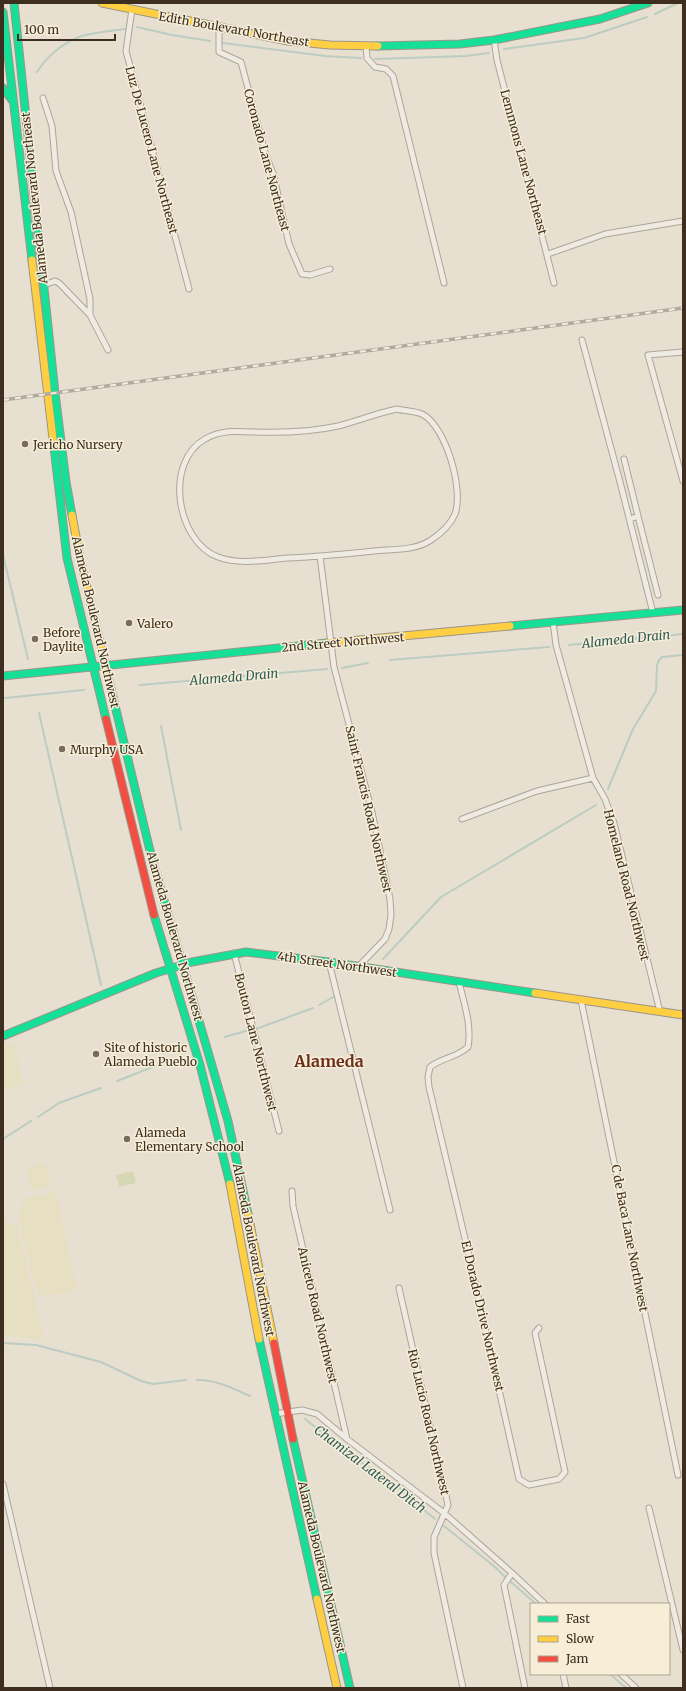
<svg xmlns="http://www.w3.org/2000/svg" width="686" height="1691" font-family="Merriweather,serif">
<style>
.farmland{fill:#e6dfc2}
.green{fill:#d6d7b3}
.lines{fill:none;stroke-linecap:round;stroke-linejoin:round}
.stream{stroke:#bcccc2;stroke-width:2}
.street-casing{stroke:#ada599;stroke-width:7}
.fast-casing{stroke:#9c958a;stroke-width:9}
.slow-casing{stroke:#9c958a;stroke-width:9}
.jam-casing{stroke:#9c958a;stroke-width:9}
.street{stroke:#efebe3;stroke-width:5}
.fast{stroke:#16e098;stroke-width:7}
.slow{stroke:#ffcf43;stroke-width:7}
.jam{stroke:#f24e42;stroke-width:7}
.rail-casing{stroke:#afaaa2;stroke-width:3.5}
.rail{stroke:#f7eed8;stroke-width:2;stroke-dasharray:6;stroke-linecap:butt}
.poi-dot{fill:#786c5e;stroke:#f7eed8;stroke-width:1.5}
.labels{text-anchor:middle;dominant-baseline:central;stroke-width:3;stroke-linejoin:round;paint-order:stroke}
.street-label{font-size:12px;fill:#3d2e20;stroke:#f7eed8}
.poi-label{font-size:12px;fill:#3d2e20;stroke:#f7eed8;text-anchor:start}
.water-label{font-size:13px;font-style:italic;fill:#2f5d5a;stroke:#f7eed8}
.district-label{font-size:16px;font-weight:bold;fill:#6b2e1e;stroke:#f7eed8}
</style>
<rect width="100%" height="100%" fill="#e7e0d1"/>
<!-- farmland -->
<path class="farmland" d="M12,1044L15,1046L23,1085L3,1089V1048Z
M44,1162L51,1185L32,1190L26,1169Z
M56,1192L77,1290L42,1296L38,1294L22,1233L20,1219L23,1199Z
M3,1210L7,1225L16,1224L44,1338L42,1340L3,1335Z"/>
<!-- green -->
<path class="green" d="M133,1171L136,1183L119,1187L116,1175Z"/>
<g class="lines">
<!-- stream -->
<path class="stream" d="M655,14L678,3
M137,27L172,35L210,41
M223,43L325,56L361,58
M504,49L584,38L647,17
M375,59L466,56L489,53
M37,72C47,56 64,42 82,36C96,32 111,31 125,29
M3,555L28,659
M569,645L683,634
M390,660L549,647
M342,668L368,663
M140,685L327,669
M5,698L84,690
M39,713L101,985
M161,726L181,830
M608,789L633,729L656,691L657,665L659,660L662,657L683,655
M383,959L441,897L596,805
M319,1005L335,996
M256,1029L313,1008
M225,1037L249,1030
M117,1081L168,1061
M38,1117L59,1103L101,1088
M3,1139L31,1121
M3,1343L36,1345L101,1362L141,1381L153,1384L186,1380
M197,1380C215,1379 234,1389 250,1396
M305,1419L354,1458L398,1486L408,1497L435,1519
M444,1526L495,1567L505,1577
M511,1582L536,1604
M610,1674L626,1688"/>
<defs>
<path id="street" d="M132,9L126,51L189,289
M219,28V52L241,62L266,156L273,173L289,244L302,274L310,275L330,269
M494,40L497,60L554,283
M366,45L367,58L375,67L386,69L393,76L444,283
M43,98L52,126L56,171L71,212L90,299V315L108,350
M548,254L605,234L683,221
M44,285L55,281L59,283L90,315
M582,340L620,482L653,613
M683,352L648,355L683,481
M397,409C405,411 415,411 422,414C446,426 464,490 455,514C451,524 440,534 431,540C415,551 392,549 374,551C345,554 316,557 287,558C265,560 239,565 218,557C176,541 164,462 205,439C221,430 236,431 254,432C282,433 311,432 338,426C358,421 377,413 397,409Z
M624,459L638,516
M630,519L638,516L658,595
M320,556L334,667L372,812L390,899L391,915L389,929L385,939L358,967
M553,622L556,645L593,778L605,799L614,823L660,1012
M462,819L537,791L593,778
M234,953L279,1131
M329,962L390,1210
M459,982C464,1003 472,1026 468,1047C456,1058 443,1057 430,1067L428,1077L429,1087L467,1247L519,1479L529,1485L559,1479L565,1472L535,1333L539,1328
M581,1000L678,1475
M292,1191L293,1206L347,1439
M399,1288L448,1505L434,1537V1553L463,1688
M275,1414L302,1410L317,1414L347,1439L444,1513L512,1573L545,1604
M3,1484L50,1688
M649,1508L683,1650
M512,1573L504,1585L525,1688
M563,1674L566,1688
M621,1674L636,1688"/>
<path id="fast" d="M14,3L55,393L66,482L72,515
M3,12L32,260
M378,46L460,44L494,40L600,19L648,3
M3,88L12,100
M54,447L67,558L106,719
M510,626L683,610
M3,676L327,643
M111,689L152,859L228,1121L248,1214
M154,915L200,1065L230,1184
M3,1036L156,973L192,962L246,952L329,962L535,993
M259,1339L317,1599
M293,1439L350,1688"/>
<path id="slow" d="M102,3L288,41L330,45L378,46
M32,260L54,447
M72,515L80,558L111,689
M327,643L510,626
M535,993L683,1015
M230,1184L259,1339
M248,1214L274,1343
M317,1599L337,1688"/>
<path id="jam" d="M106,719L154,915
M274,1343L293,1439"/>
</defs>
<!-- street casing -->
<use href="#street" class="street-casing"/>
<!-- fast casing -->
<use href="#fast" class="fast-casing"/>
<!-- slow casing -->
<use href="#slow" class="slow-casing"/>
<!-- jam casing -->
<use href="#jam" class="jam-casing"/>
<!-- street -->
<use href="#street" class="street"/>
<!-- fast -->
<use href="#fast" class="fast"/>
<!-- slow -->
<use href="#slow" class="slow"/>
<!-- jam -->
<use href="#jam" class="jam"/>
<defs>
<path id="rail" d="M3,400L683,308"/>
</defs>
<!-- rail casing -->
<use href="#rail" class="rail-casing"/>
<!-- rail -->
<use href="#rail" class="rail"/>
</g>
<!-- markers -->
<g class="poi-dot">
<circle cx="25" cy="444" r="4"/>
<circle cx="129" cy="623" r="4"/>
<circle cx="35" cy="639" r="4"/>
<circle cx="62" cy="749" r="4"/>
<circle cx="96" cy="1054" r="4"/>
<circle cx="127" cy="1139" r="4"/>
</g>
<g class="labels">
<!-- street labels -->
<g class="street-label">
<text transform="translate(234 29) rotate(10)">Edith Boulevard Northeast</text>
<text transform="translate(152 150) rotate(75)">Luz De Lucero Lane Northeast</text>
<text transform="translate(267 160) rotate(75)">Coronado Lane Northeast</text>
<text transform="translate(524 162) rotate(75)">Lemmons Lane Northeast</text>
<text transform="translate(34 198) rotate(-96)">Alameda Boulevard Northeast</text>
<text transform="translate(96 622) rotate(77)">Alameda Boulevard Northwest</text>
<text transform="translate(343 642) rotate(-5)">2nd Street Northwest</text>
<text transform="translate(369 809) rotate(77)">Saint Francis Road Northwest</text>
<text transform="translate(627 885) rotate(76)">Homeland Road Northwest</text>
<text transform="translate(175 936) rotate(74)">Alameda Boulevard Northwest</text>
<text transform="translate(337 964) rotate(8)">4th Street Northwest</text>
<text transform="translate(256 1042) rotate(76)">Bouton Lane Nortthwest</text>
<text transform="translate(630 1238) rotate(79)">C de Baca Lane Northwest</text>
<text transform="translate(254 1250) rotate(79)">Alameda Boulevard Northwest</text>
<text transform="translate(318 1315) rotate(77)">Aniceto Road Northwest</text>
<text transform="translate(483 1316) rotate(77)">El Dorado Drive Northwest</text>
<text transform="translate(429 1422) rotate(77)">Rio Lucio Road Northwest</text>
<text transform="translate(322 1567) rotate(77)">Alameda Boulevard Northwest</text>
</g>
<!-- poi labels -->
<g class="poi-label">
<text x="33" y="444">Jericho Nursery</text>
<text x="137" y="623">Valero</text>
<text x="43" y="632">Before<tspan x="43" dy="14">Daylite</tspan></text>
<text x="70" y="749">Murphy USA</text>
<text x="104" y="1047">Site of historic<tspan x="104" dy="14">Alameda Pueblo</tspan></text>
<text x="135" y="1132">Alameda<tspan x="135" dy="14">Elementary School</tspan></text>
</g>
<!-- water labels -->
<g class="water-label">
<text transform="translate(626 639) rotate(-6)">Alameda Drain</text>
<text transform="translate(234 677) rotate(-5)">Alameda Drain</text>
<text transform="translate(370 1469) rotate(37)">Chamizal Lateral Ditch</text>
</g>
<!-- district labels -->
<g class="district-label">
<text x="329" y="1061">Alameda</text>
</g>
</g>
<!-- border -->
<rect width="686" height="1691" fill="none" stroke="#3d2e20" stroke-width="8"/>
<!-- legend -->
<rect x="530" y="1603" width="140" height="72" fill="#f7eed8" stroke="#ada18e"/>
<rect x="538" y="1616" width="20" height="6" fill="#16e098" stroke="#ada18e"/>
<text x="566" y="1623" font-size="12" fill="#3d2e20">Fast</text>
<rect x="538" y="1636" width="20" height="6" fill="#ffcf43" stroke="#ada18e"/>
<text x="566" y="1643" font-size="12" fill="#3d2e20">Slow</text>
<rect x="538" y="1656" width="20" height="6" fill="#f24e42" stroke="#ada18e"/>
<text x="566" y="1663" font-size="12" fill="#3d2e20">Jam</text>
<!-- scale -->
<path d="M18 34v6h97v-6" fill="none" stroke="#3d2e20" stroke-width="2"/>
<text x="24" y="34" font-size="12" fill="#3d2e20" stroke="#f7eed8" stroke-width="3" paint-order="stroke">100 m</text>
</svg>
